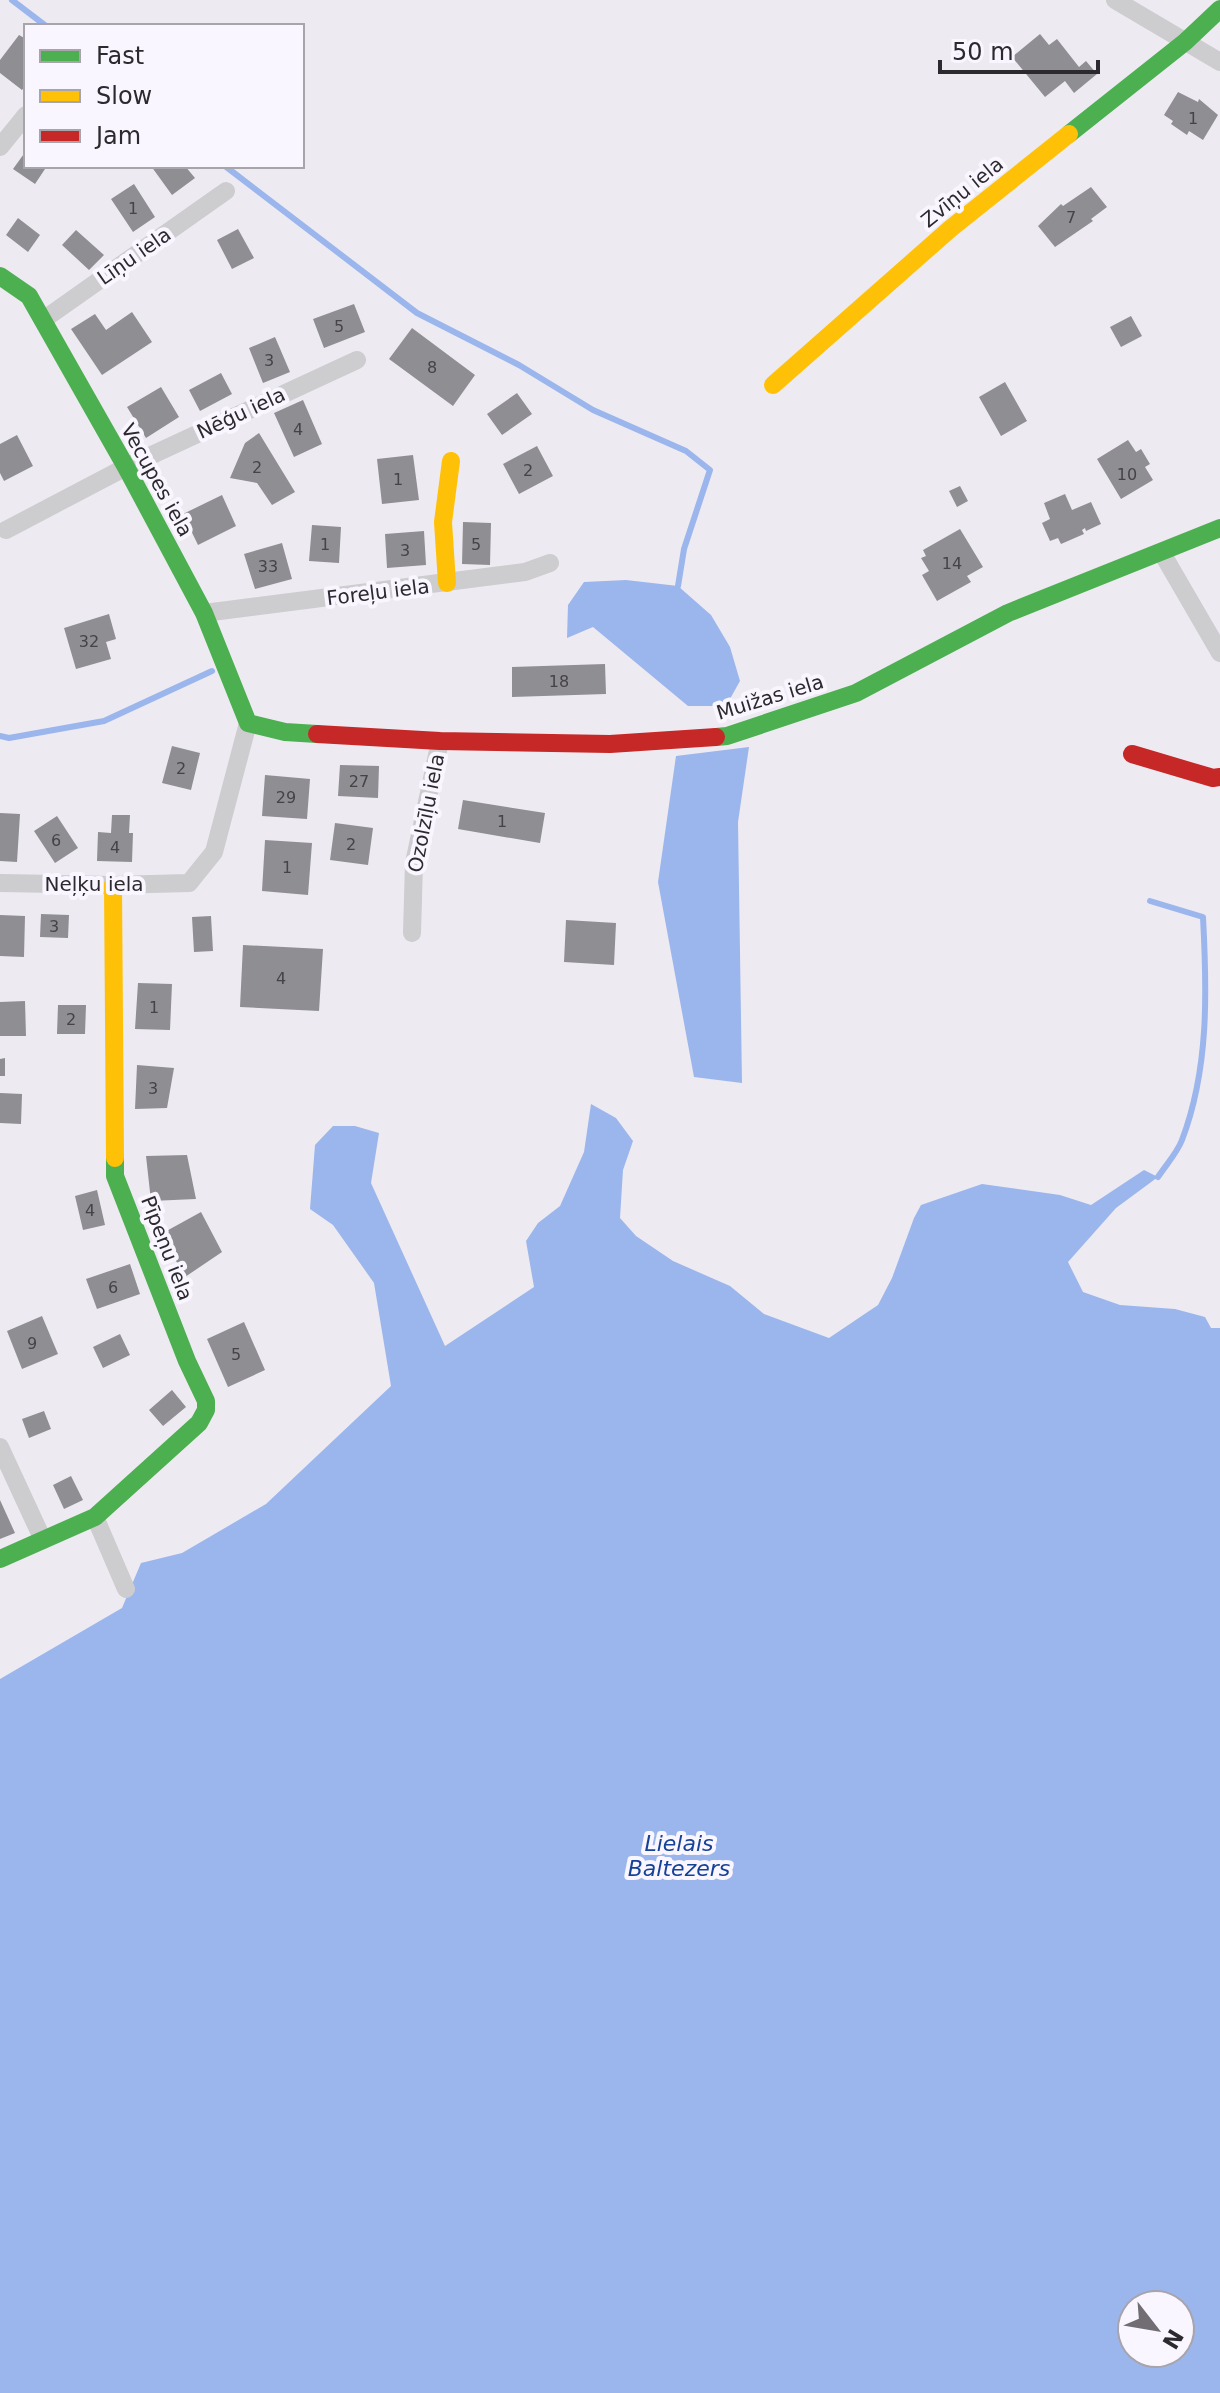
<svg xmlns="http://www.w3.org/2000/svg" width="1220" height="2393" font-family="'DejaVu Sans',sans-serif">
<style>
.water{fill:#9bb6ec;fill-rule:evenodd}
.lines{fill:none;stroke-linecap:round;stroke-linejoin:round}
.stream{stroke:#9bb6ec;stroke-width:6}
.building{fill:#8f8e93}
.street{stroke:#cdccce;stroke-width:18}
.fast{stroke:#4caf50;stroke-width:18}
.slow{stroke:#ffc107;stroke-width:18}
.jam{stroke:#c62828;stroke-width:18}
.labels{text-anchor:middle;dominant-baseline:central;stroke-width:8;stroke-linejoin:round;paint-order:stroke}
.number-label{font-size:16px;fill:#464348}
.street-label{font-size:20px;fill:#2d2a2f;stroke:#faf6ff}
.water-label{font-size:22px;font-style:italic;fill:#154297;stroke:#faf6ff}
</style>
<rect width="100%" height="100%" fill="#eeeaf2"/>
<!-- water -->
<path class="water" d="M626,580L678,586L711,615L730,647L740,681L726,706H688L593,627L567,638L568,605L584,582Z
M749,747L738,822L742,1083L694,1077L658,882L676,756Z
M591,1104L616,1118L633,1141L623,1170L620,1218L636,1236L673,1261L730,1286L764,1314L829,1338L878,1305L892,1278L914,1218L921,1205L982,1184L1060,1195L1091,1205L1144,1170L1158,1177L1116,1208L1068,1262L1083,1292L1120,1305L1175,1309L1205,1317L1211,1328H1220V2393H0V1679L122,1608L141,1563L182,1553L266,1504L391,1386L374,1283L333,1225L310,1209L315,1145L333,1126H355L379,1133L371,1183L445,1346L534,1287L526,1241L538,1223L560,1206L584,1152ZM1132,2305H1180V2353H1132Z"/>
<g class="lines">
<!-- stream -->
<path class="stream" d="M12,0L46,26
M225,166L417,313L519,365L593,410L686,451L710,470L684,549L678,586
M0,736L9,738L104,721L212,671
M1150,901L1203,917C1207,992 1209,1069 1182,1140C1177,1153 1166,1165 1158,1177"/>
</g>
<!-- building -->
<path class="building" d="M1040,34L1049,45L1057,39L1079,67L1086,61L1097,74L1074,93L1065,81L1045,97L1012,57Z
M19,35L26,39V85L22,90L0,73V60Z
M1178,92L1198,102L1199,99L1218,115L1203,140L1189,131L1187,135L1171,124L1173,121L1164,115Z
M26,151V166H47L35,184L13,169Z
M151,166H185L195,178L172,195Z
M134,184L155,217L133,232L111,199Z
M1091,187L1107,207L1091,219L1093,221L1055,247L1038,226L1061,204L1063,206Z
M18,218L40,235L28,252L6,235Z
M238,229L254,258L232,269L217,240Z
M76,230L104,255L89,270L62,245Z
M354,304L365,332L324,348L313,319Z
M132,312L152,342L102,375L71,329L95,314L106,330Z
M1131,316L1142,336L1121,347L1110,327Z
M412,328L475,375L453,406L389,359Z
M275,337L290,372L263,383L249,348Z
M221,373L232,394L200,411L189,390Z
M1005,382L1027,421L1001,436L979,397Z
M161,387L179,417L146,438L127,407Z
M517,393L532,414L502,435L487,414Z
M303,400L322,444L294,457L274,413Z
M259,433L295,492L272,505L257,483L230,478L245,443Z
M17,435L33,466L4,481L0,473V444Z
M1128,440L1136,452L1141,449L1150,464L1145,467L1153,480L1121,499L1097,459Z
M537,446L553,476L519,494L503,464Z
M413,455L419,500L382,504L377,459Z
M960,486L968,501L957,507L949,491Z
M1065,494L1072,510L1091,502L1101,524L1086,531L1085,528L1082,530L1084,534L1061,544L1058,538L1050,541L1042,523L1050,519L1044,503Z
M222,495L236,526L198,545L183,514Z
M463,522L491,523L490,565L462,564Z
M312,525L341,527L339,563L309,561Z
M960,529L983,567L967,576L971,582L937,601L922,575L929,571L921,558L926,556L923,550Z
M424,531L426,565L387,568L385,534Z
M282,543L292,579L255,589L244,554Z
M109,614L116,639L106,642L111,659L76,669L64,628Z
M605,664L606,694L512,697V667Z
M172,746L200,753L191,790L162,783Z
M340,765L379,766L378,798L338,796Z
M265,775L310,779L307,819L262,816Z
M463,800L545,813L540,843L458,829Z
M0,813L20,814L17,862L0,861Z
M112,815H130L129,833H133L132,862L97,861L98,832L111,833Z
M57,816L78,848L55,863L34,831Z
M335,823L373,828L368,865L330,860Z
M265,840L312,843L308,895L262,891Z
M41,914L69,915L68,938L40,937Z
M0,915L25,916L24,957L0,956Z
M211,916L213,951L194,952L192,917Z
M566,920L616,923L614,965L564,962Z
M243,945L323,949L319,1011L240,1007Z
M138,983L172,984L170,1030L135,1029Z
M25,1001L26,1036H0V1002Z
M58,1005H86L85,1034H57Z
M5,1058V1076H0V1059Z
M137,1065L174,1068L167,1108L135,1109Z
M0,1093L22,1094L21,1124L0,1123Z
M187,1155L196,1199L151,1201L146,1156Z
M97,1190L105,1225L83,1230L75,1196Z
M201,1212L222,1252L185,1277L161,1234Z
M130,1264L140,1294L97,1309L86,1279Z
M42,1316L58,1354L22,1369L7,1331Z
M244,1322L265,1370L228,1387L207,1339Z
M120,1334L130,1355L103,1368L93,1347Z
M172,1390L186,1407L163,1426L149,1410Z
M44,1411L51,1429L29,1438L22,1419Z
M71,1476L83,1500L64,1509L53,1485Z
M0,1500L15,1533L0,1539Z"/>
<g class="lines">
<!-- street -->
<path class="street" d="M1115,0L1220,62
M0,147L26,115
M43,320L226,191
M6,530L126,467L357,360
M1162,553L1220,653
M204,613L525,572L550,563
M0,883L113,885L189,883L214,852L248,723
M412,933L414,863L440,741
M0,1447L43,1540
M95,1517L126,1589"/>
<!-- fast -->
<path class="fast" d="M1069,134L1185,42L1220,9
M0,276L29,296L126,467L204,613L248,723L285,732L317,734
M716,737L727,736L856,693L1008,613L1220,528
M0,1559L95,1517L199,1423L206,1410V1401L187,1361L115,1176V1158"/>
<!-- slow -->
<path class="slow" d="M773,385L950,229L1069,134
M447,583L443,522L451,461
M113,885L115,1158"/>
<!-- jam -->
<path class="jam" d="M317,734L440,741L610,744L716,737
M1132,754L1213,778L1220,777"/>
</g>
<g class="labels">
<!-- number labels -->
<g class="number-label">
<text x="1193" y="118">1</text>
<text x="133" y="208">1</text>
<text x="1071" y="217">7</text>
<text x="339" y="326">5</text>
<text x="269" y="360">3</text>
<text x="432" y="367">8</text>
<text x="298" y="429">4</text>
<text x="257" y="467">2</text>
<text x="528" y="470">2</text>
<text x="1127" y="474">10</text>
<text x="398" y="479">1</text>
<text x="325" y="544">1</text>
<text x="476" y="544">5</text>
<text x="405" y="550">3</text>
<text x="952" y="563">14</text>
<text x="268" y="566">33</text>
<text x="89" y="641">32</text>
<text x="559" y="681">18</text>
<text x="181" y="768">2</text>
<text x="359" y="781">27</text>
<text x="286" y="797">29</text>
<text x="502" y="821">1</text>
<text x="56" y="840">6</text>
<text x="351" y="844">2</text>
<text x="115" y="847">4</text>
<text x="287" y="867">1</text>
<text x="54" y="926">3</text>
<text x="281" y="978">4</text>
<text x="154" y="1007">1</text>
<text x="71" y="1019">2</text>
<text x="153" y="1088">3</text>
<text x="90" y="1210">4</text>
<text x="113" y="1287">6</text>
<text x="32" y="1343">9</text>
<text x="236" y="1354">5</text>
</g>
<!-- street labels -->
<g class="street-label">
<text transform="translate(962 192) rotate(-39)">Zvīņu iela</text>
<text transform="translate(134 256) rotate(-35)">Līņu iela</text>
<text transform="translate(241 413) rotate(-25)">Nēģu iela</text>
<text transform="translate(157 480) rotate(61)">Vecupes iela</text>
<text transform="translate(378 592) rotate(-7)">Foreļu iela</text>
<text transform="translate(770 697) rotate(-17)">Muižas iela</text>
<text transform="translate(426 813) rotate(-79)">Ozolzīļu iela</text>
<text x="94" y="884">Neļķu iela</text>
<text transform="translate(167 1248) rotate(69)">Pīpeņu iela</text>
</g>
<!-- water labels -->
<g class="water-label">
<text x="679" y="1843">Lielais<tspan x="679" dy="25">Baltezers</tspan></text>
</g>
</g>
<!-- legend -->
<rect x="24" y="24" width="280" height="144" fill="#faf6ff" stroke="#a8a4ac" stroke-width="2"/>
<rect x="40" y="50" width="40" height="12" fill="#4caf50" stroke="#a8a4ac" stroke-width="2"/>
<text x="96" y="64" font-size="24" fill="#2d2a2f">Fast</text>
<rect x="40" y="90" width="40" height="12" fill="#ffc107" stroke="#a8a4ac" stroke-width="2"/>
<text x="96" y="104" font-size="24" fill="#2d2a2f">Slow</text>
<rect x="40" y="130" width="40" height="12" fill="#c62828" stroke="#a8a4ac" stroke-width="2"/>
<text x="96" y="144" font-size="24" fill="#2d2a2f">Jam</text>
<!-- north arrow -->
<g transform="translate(1156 2329) rotate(121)"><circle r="38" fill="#faf6ff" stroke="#a8a4ac" stroke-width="2"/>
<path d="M0-6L14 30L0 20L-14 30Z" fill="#716d73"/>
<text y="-12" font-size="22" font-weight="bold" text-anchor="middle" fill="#2d2a2f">N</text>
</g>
<!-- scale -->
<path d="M940 60v12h158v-12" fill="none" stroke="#2d2a2f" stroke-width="4"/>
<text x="952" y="60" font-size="24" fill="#2d2a2f" stroke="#faf6ff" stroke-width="6" paint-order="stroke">50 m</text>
</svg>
